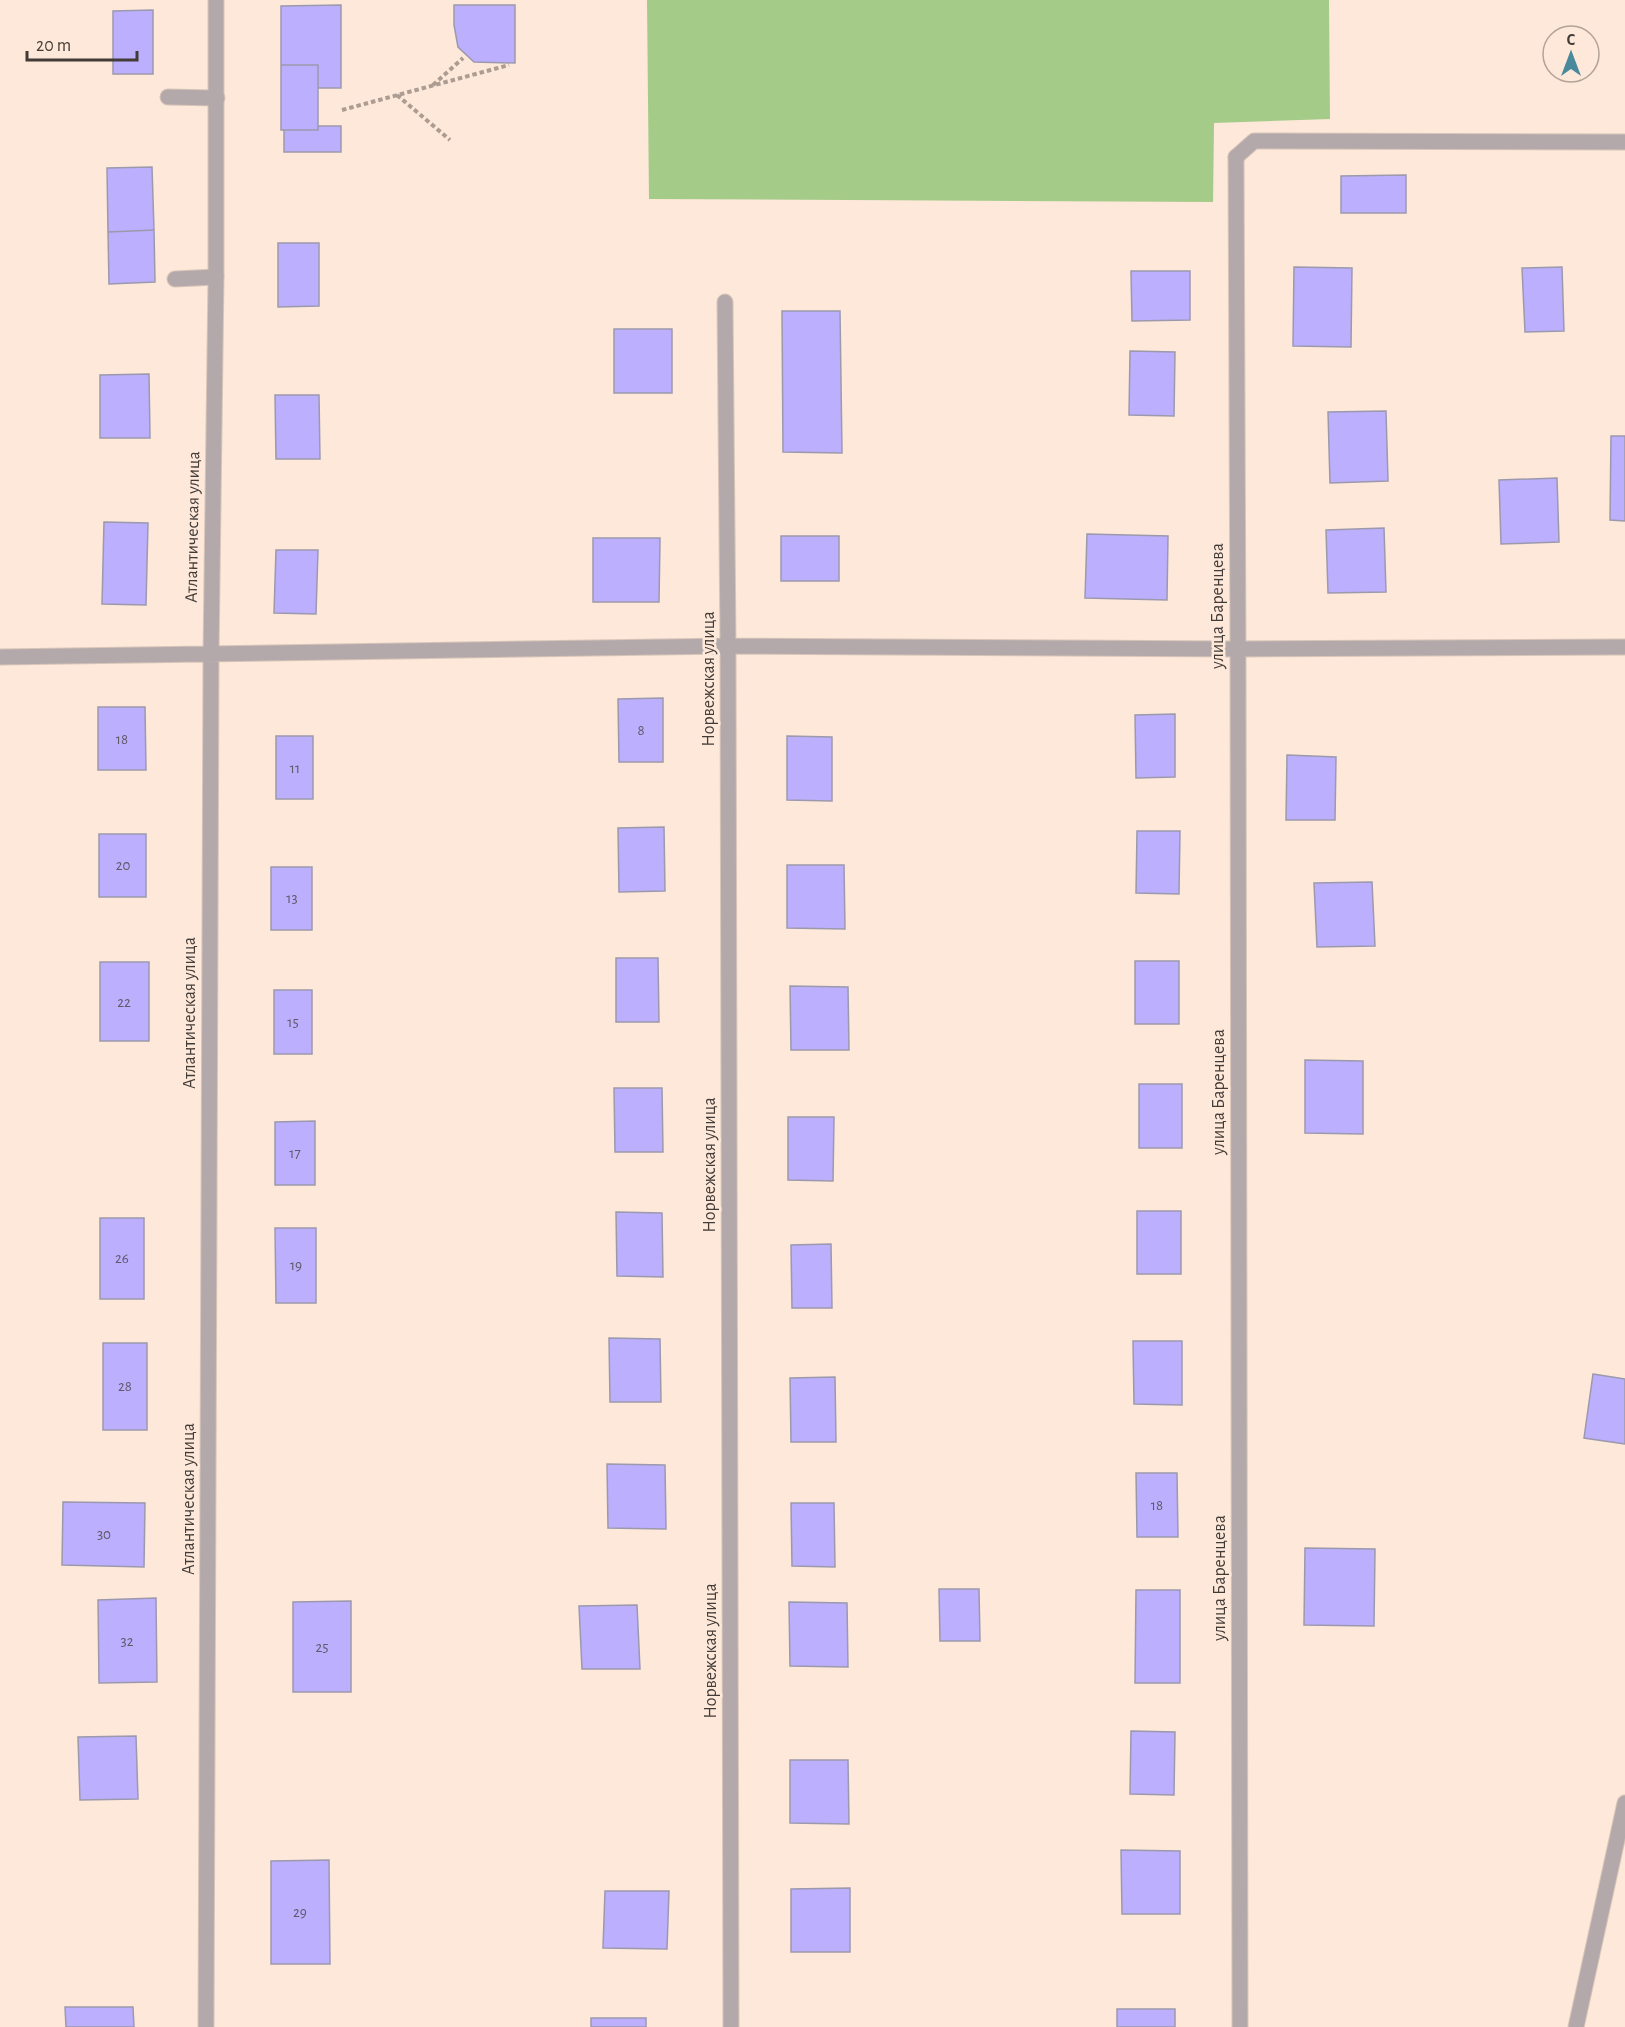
<svg xmlns="http://www.w3.org/2000/svg" width="1625" height="2027" font-family="'Alegreya Sans',sans-serif">
<style>
.green{fill:#a5cb88}
.building{fill:#bcaffe;stroke:#9c99ad;stroke-width:1.5}
.lines{fill:none;stroke-linecap:round;stroke-linejoin:round}
.service-casing{stroke:#d8c5b9;stroke-width:17}
.minor-casing{stroke:#d8c5b9;stroke-width:17}
.path{stroke:#ac9c92;stroke-width:4;stroke-dasharray:4.5 3;stroke-linecap:butt}
.service{stroke:#b4a9aa;stroke-width:15}
.minor{stroke:#b4a9aa;stroke-width:15}
.labels{text-anchor:middle;dominant-baseline:central;stroke-width:5;stroke-linejoin:round;paint-order:stroke}
.number-label{font-size:15px;fill:#615868}
.street-label{font-size:18px;fill:#433b36;stroke:#fde8da}
</style>
<rect width="100%" height="100%" fill="#fde8da"/>
<!-- green -->
<path class="green" d="M647,0H1329L1330,119L1214,123L1213,202L649,199Z"/>
<!-- building -->
<path class="building" d="M341,5V88H318V65H281V6Z
M454,5H515V63L474,62L458,47L454,25Z
M153,10V74H113V11Z
M281,65H318V130H281Z
M318,126H341V152H284V130H318Z
M152,167L154,230L108,232L107,168Z
M1406,175V213H1341V176Z
M154,230L155,282L109,284L108,232Z
M278,243H319V306L278,307Z
M1294,267L1352,268L1351,347L1293,346Z
M1562,267L1564,331L1525,332L1522,268Z
M1131,271H1190V320L1132,321Z
M782,311H840L842,453L783,452Z
M614,329H672V393H614Z
M1130,351L1175,352L1174,416L1129,415Z
M149,374L150,438H100V375Z
M275,395H319L320,459H276Z
M1386,411L1388,481L1330,483L1328,412Z
M1611,436H1625V521L1610,520Z
M1557,478L1559,542L1501,544L1499,480Z
M104,522L148,523L146,605L102,604Z
M1384,528L1386,592L1328,593L1326,530Z
M1087,534L1168,536L1167,600L1085,598Z
M781,536H839V581H781Z
M593,538H660L659,602H593Z
M276,550H318L316,614L274,613Z
M663,698V762H619L618,699Z
M98,707H145L146,770H98Z
M1175,714V777L1136,778L1135,715Z
M276,736H313V799H276Z
M787,736L832,737V801L787,800Z
M1287,755L1336,757L1335,820H1286Z
M664,827L665,891L619,892L618,828Z
M1137,831H1180L1179,894L1136,893Z
M99,834H146V897H99Z
M787,865H844L845,929L787,928Z
M271,867H312V930H271Z
M1372,882L1375,946L1317,947L1314,883Z
M616,958H658L659,1022H616Z
M1135,961H1179V1024H1135Z
M100,962H149V1041H100Z
M790,986L848,987L849,1050H791Z
M274,990H312V1054H274Z
M1305,1060L1363,1061V1134L1305,1133Z
M1139,1084H1182V1148H1139Z
M614,1088H662L663,1152H615Z
M788,1117H834L833,1181L788,1180Z
M315,1121V1185H275V1122Z
M1137,1211H1181V1274H1137Z
M616,1212L662,1213L663,1277L617,1276Z
M100,1218H144V1299H100Z
M275,1228H316V1303H276Z
M831,1244L832,1308H792L791,1245Z
M609,1338L660,1339L661,1402H610Z
M1133,1341H1182V1405L1134,1404Z
M103,1343H147V1430H103Z
M1593,1374L1625,1379V1444L1584,1438Z
M835,1377L836,1442H791L790,1378Z
M607,1464L665,1465L666,1529L608,1528Z
M1136,1473H1177L1178,1537H1137Z
M63,1502L145,1503L144,1567L62,1565Z
M791,1503H834L835,1567L792,1566Z
M1305,1548L1375,1549L1374,1626L1304,1625Z
M939,1589H979L980,1641H940Z
M1136,1590H1180V1683H1135Z
M156,1598L157,1682L99,1683L98,1600Z
M351,1601V1692H293V1602Z
M789,1602L847,1603L848,1667L790,1666Z
M637,1605L640,1669H582L579,1606Z
M1131,1731L1175,1732L1174,1795L1130,1794Z
M136,1736L138,1799L80,1800L78,1737Z
M790,1760H848L849,1824L790,1823Z
M1121,1850L1180,1851V1914H1122Z
M329,1860L330,1964H271V1861Z
M850,1888V1952H791V1889Z
M605,1891H669L667,1949L603,1948Z
M65,2007H133L134,2027H66Z
M1117,2009H1175V2027H1117Z
M591,2018H646V2027H591Z"/>
<g class="lines">
<defs>
<path id="service" d="M168,97L217,98
M1236,157L1254,141L1625,142
M175,279L216,277
M1576,2027L1625,1803"/>
<path id="minor" d="M1236,157L1238,649L1240,2027
M725,302L728,646L731,2027
M0,657L728,646L1238,649L1625,647
M206,2027L211,654L216,277V0"/>
</defs>
<!-- service casing -->
<use href="#service" class="service-casing"/>
<!-- minor casing -->
<use href="#minor" class="minor-casing"/>
<!-- path -->
<path class="path" d="M433,85L463,58
M397,95L450,140
M342,110L509,65"/>
<!-- service -->
<use href="#service" class="service"/>
<!-- minor -->
<use href="#minor" class="minor"/>
</g>
<g class="labels">
<!-- number labels -->
<g class="number-label">
<text x="641" y="730">8</text>
<text x="122" y="739">18</text>
<text x="295" y="768">11</text>
<text x="123" y="865">20</text>
<text x="292" y="898">13</text>
<text x="124" y="1002">22</text>
<text x="293" y="1022">15</text>
<text x="295" y="1153">17</text>
<text x="122" y="1258">26</text>
<text x="296" y="1265">19</text>
<text x="125" y="1386">28</text>
<text x="1157" y="1505">18</text>
<text x="104" y="1534">30</text>
<text x="127" y="1641">32</text>
<text x="322" y="1647">25</text>
<text x="300" y="1912">29</text>
</g>
<!-- street labels -->
<g class="street-label">
<text transform="translate(193 527) rotate(-89)">Атлантическая улица</text>
<text transform="translate(1218 606) rotate(-90)">улица Баренцева</text>
<text transform="translate(709 679) rotate(-90)">Норвежская улица</text>
<text transform="translate(190 1013) rotate(-90)">Атлантическая улица</text>
<text transform="translate(1219 1092) rotate(-90)">улица Баренцева</text>
<text transform="translate(710 1165) rotate(-90)">Норвежская улица</text>
<text transform="translate(189 1499) rotate(-90)">Атлантическая улица</text>
<text transform="translate(1220 1578) rotate(-90)">улица Баренцева</text>
<text transform="translate(711 1651) rotate(-90)">Норвежская улица</text>
</g>
</g>
<!-- north arrow -->
<g transform="translate(1571 54)"><circle r="28" fill="#fde8da" stroke="#b3a398" stroke-width="1.5"/>
<path d="M0-4.5L10 22L0 15L-10 22Z" fill="#488a9b"/>
<text y="-9" font-size="16" font-weight="bold" text-anchor="middle" fill="#433b36">С</text>
</g>
<!-- scale -->
<path d="M27 51v9h110v-9" fill="none" stroke="#433b36" stroke-width="3"/>
<text x="36" y="51" font-size="18" fill="#433b36" stroke="#fde8da" stroke-width="4.5" paint-order="stroke">20 m</text>
</svg>
